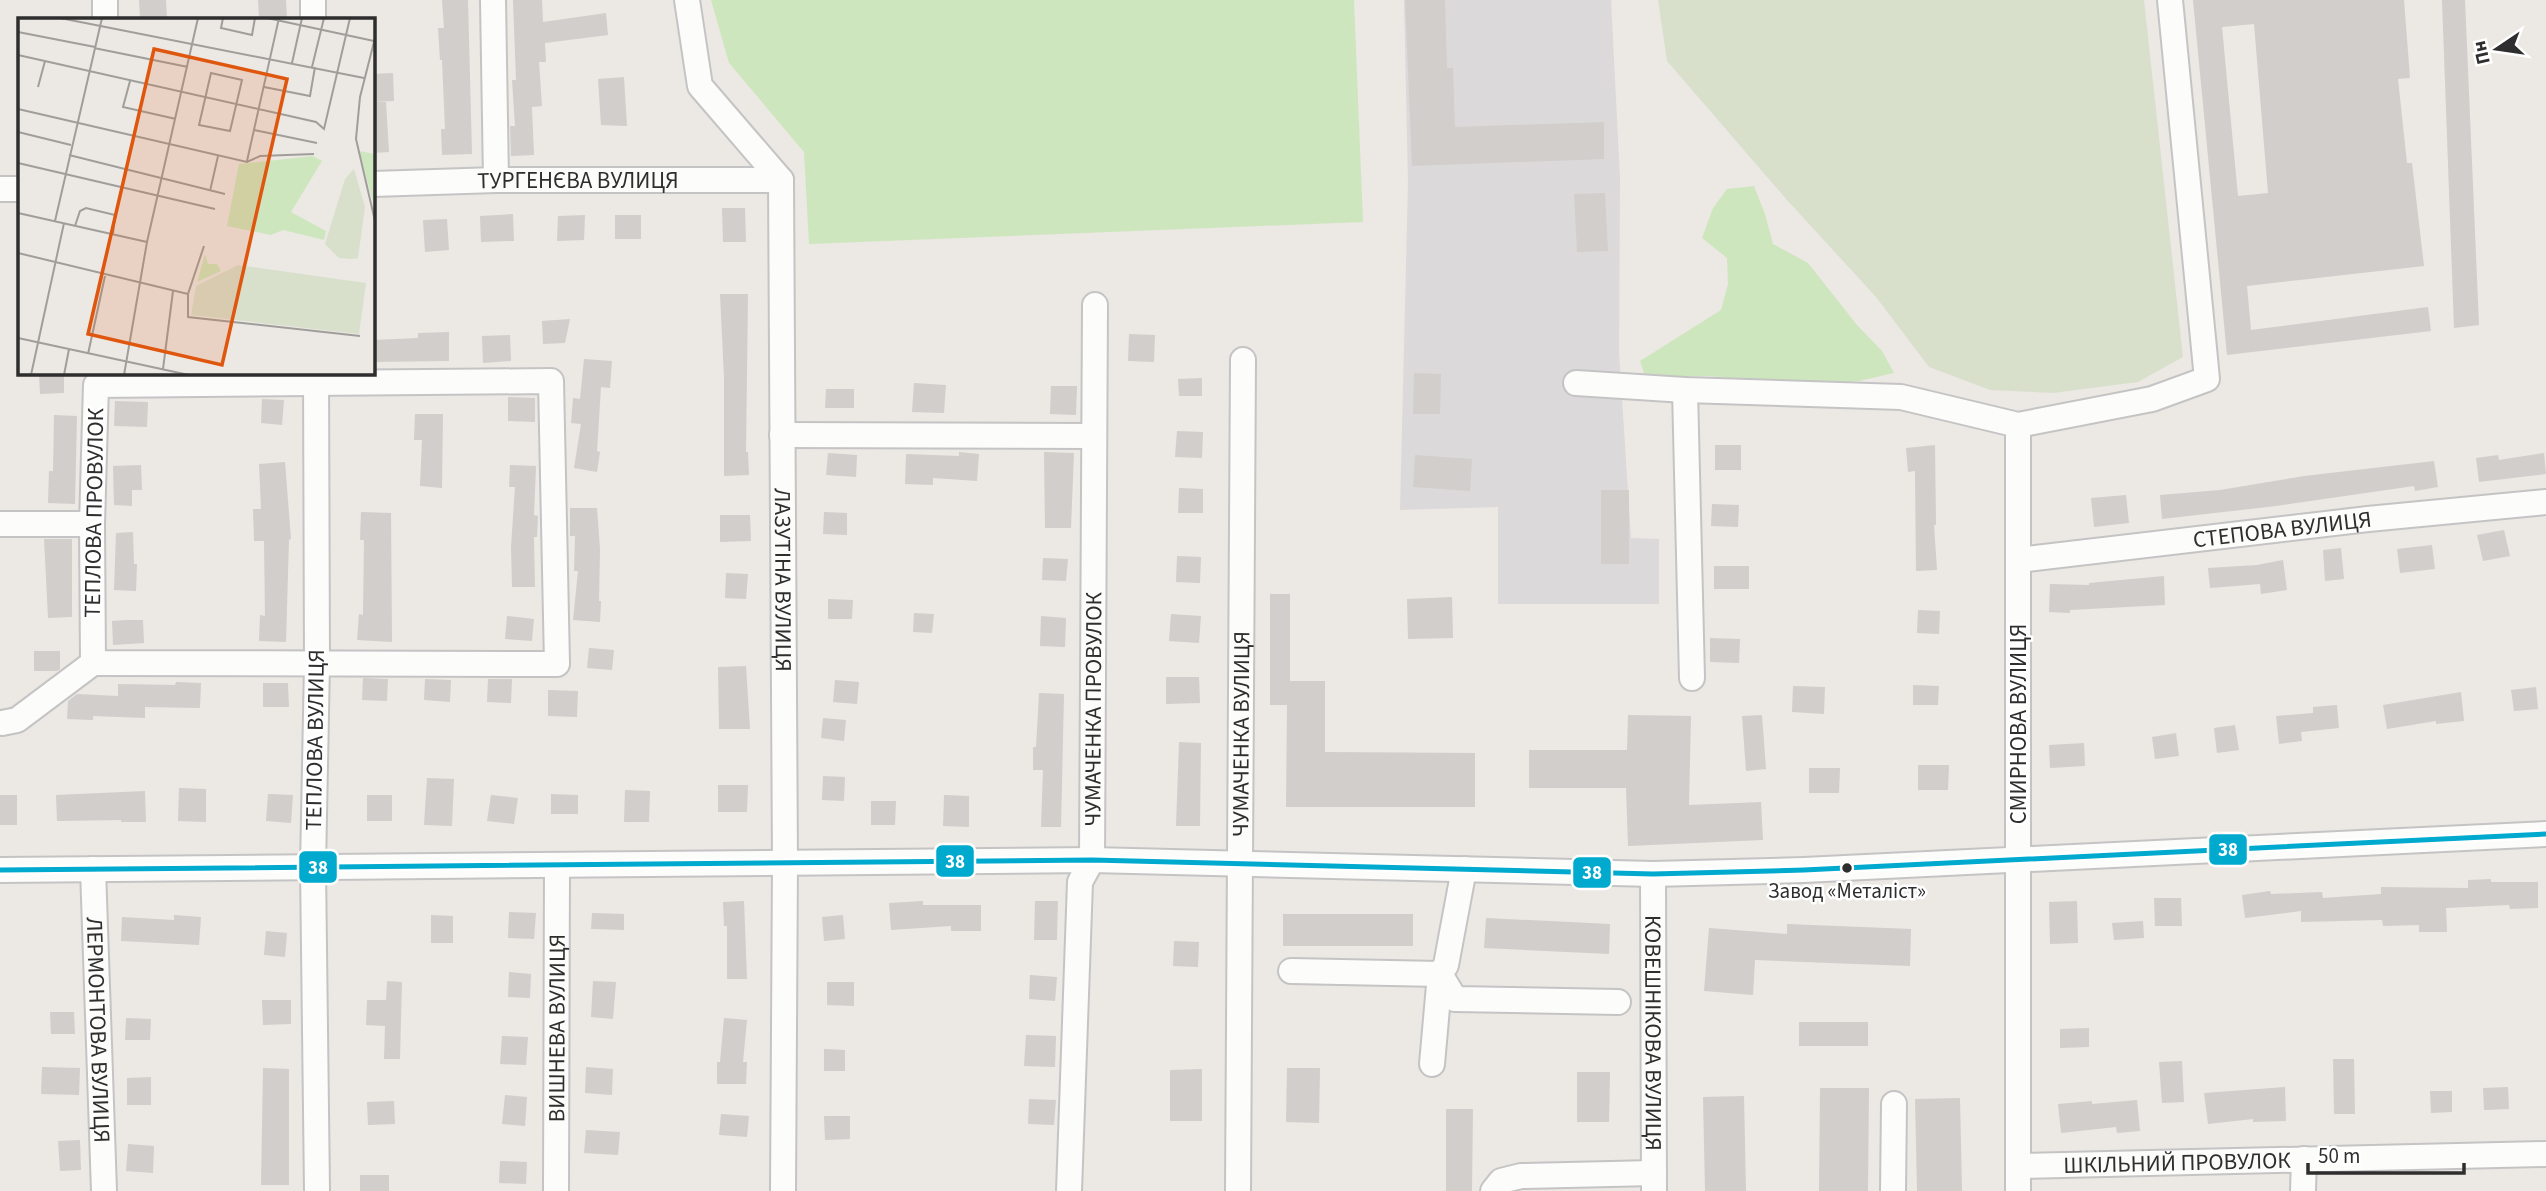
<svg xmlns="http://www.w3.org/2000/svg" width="2546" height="1191" font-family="'Source Sans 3',sans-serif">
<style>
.industrial{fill:#dcd9db}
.green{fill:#cee6be}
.cemetery{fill:#d8e0cc}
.building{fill:#d1cecb;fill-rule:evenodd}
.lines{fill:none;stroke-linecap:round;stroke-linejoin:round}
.minor-casing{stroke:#c5c4c5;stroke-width:28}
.minor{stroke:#fcfcfb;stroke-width:24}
.bus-1-casing{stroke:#fff;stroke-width:10}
.bus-1{stroke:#00a9ce;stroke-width:5}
.bus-dot{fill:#2e2e2e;stroke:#fff;stroke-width:2.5}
.labels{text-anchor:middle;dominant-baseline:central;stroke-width:5;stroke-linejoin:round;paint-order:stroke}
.bus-label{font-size:21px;fill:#2e2e2e;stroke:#fff}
.street-label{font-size:23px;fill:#2e2e2e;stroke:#fff}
.inset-road{fill:none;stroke:#a09e9b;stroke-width:2}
.view{fill:#df570e;fill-opacity:0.15;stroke:#df570e;stroke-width:3.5}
.inset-edge{fill:none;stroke:#2e2e2e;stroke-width:3.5}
.line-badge{stroke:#fff;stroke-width:2.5}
.badge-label{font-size:19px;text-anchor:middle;font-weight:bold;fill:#fff}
</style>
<rect width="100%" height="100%" fill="#ece8e4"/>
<!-- industrial -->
<path class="industrial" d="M1404,0H1611L1620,178L1619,352L1631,538L1659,539V604H1498V507L1400,510L1408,183Z"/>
<!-- green -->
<path class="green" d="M711,0H1354L1363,222L809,244L804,152L729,63Z
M1754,186L1765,214L1773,244L1808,263L1857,325L1882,351L1894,373L1859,381L1797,385L1708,376H1645L1640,361L1721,310L1728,284L1727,258L1702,238L1713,208L1727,189Z"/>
<!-- cemetery -->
<path class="cemetery" d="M1658,0H2144L2183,357L2138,382L2053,393L1990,390L1929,367L1876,297L1787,200L1667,61Z"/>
<!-- building -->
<path class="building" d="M139,0H166L167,19H140Z
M258,0H286L287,19H259Z
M442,0H468L472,154L442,155L441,129H445L442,60H440L438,28H444Z
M513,0H542L543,22L606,13L608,35L545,43L546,62H539L542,106L532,107L534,155L511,156L510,126H515L512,80H516Z
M1405,0H1445L1447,68H1453L1455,127L1604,122V159L1412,166Z
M2193,0H2404L2410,78L2398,79L2407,163H2412L2424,266L2247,286L2251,330L2428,307L2431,331L2227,355ZM2254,24L2268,193L2238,196L2222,27Z
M2442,0H2465L2479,325L2454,328Z
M393,73L394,101L373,102V74Z
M624,77L627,126L601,125L598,79Z
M373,102H386L389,152L373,153Z
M1605,193L1608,251L1577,252L1574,194Z
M722,208H745L746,242H723Z
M513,214L514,241L481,242L480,216Z
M585,215L584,240L557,241L558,216Z
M615,215H641V239H615Z
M447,219L449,250L425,252L423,220Z
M720,294H748L746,452H748L749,475L724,476V378Z
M570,319L565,343L543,344L542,321Z
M449,332V361L373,362V340L418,338V333Z
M1129,334L1155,335L1154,362L1128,361Z
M510,335L511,361L483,363L482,336Z
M584,359L612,361L610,388L601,387L597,451L600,452L597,472L574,468L581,424L571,423L573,398L580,399Z
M39,373H64V393L40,394Z
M1414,373L1441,374L1440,414H1413Z
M1202,378V396H1179L1178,379Z
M914,383L946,385L944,413L912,412Z
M1051,386H1077L1076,415L1050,414Z
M826,389H854V408H825Z
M508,397L535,398V422L508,421Z
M262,399L284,400L282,425L261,423Z
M115,401L148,402L147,427L114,426Z
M415,414H443L442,488L420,486L422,440H414Z
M54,415L77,416L75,504L48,503L49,471H53Z
M1177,431L1203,432L1202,458L1175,457Z
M1715,445H1741V470H1715Z
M1935,445L1936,525H1934L1937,570L1916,571L1915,471L1908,472L1906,448Z
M959,452L979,454L977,481L933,478V485L905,484L906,454L959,456Z
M1044,452L1074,453L1071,528H1045Z
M828,453L857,455L856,477L826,475Z
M2544,453L2546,474L2479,482L2476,458L2498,455L2499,460Z
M1415,455L1472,459L1470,491L1413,487Z
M2434,461L2438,487L2415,491L2414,486L2276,506L2162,519L2160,495L2220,490L2304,476Z
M285,462L291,539L289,540L286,642L259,641L260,615L265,616L264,541H254L253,509H261L259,464Z
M141,465L142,490H132V506L114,505L113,466Z
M510,465L536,466L534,515L538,516L537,537H534L535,587H512L511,547L515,487H509Z
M1179,488L1203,489V513H1178Z
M1601,490H1629V564H1601Z
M2126,495L2129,523L2094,527L2091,498Z
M1712,504L1739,505L1738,527L1711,526Z
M570,508H597L600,549L599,601H601L600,622L573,620L578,571H574L575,536H570Z
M361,512L391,513L392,642L357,640L359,614L363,615L364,540H360Z
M824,512L847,513V535L823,534Z
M720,515H750L751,541L720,542Z
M2504,530L2510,556L2483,561L2477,535Z
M133,532L134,564H137L136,591L114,590L116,533Z
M44,539H72V617L48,618Z
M2432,545L2435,569L2400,573L2397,549Z
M2341,548L2344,579L2325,581L2323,550Z
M1177,556L1201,557L1200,583L1176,582Z
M1043,558L1068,559L1066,581L1042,580Z
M2283,560L2287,590L2261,594L2260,584L2210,588L2208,568L2257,565Z
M1714,566H1749V589H1714Z
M726,573L748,574L746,599L725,598Z
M2164,576L2165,605L2070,610V613L2049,612L2050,584L2089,585V583Z
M1270,594H1290V681H1325V752L1475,753V807H1286L1287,705H1270Z
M1452,597L1453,638L1408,639L1407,599Z
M828,599L853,600L852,619H828Z
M1918,610L1940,611L1939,634L1917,633Z
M914,613L934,614L932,633L913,632Z
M1171,614L1201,616L1199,643L1169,641Z
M507,616L534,619L532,641L505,639Z
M1041,616L1066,618L1065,647L1040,646Z
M127,620H143L144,643L113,645L112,621Z
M1710,638L1740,639L1739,663L1710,662Z
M589,648L614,650L612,670L587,668Z
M34,651H60V669L57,671H34Z
M746,666L750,729H719L718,667Z
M1166,677H1199L1200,703L1166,704Z
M363,678L388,679L387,701L362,700Z
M425,679L451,680L450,702L424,700Z
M488,679H512L511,703L487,702Z
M835,680L859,682L857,704L833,702Z
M176,682L201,683L200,708L145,707V718L93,716V720L67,719L68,701L77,694L118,696V684L175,685Z
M263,683H288L289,707H263Z
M1913,685L1939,686L1938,705H1913Z
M1793,686L1825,687L1824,714L1792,712Z
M2536,687L2538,709L2514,711L2511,690Z
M548,690L578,691L577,717L548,716Z
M2461,692L2464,721L2436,724V721L2387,729L2383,705Z
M1039,693L1064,694L1061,827H1041L1043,770H1033V747H1036Z
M2337,705L2339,728L2301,732L2302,741L2279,744L2276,716L2313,713V707Z
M1628,715L1691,716L1689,805L1761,802L1763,840L1628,846L1626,788H1529V750H1627Z
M1762,715L1766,769L1746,771L1742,716Z
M823,718L846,720L844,741L821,738Z
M2235,725L2239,750L2217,753L2214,728Z
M2176,733L2179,756L2155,759L2152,737Z
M1179,742L1201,743L1200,826H1176Z
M2084,743L2085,766L2050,768L2049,745Z
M1918,765H1949L1948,790H1918Z
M1809,768H1840L1839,793H1809Z
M823,776L845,777L844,801L822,800Z
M427,778L454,779L452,826L424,825Z
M718,785H748L747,812H718Z
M179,788L206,789V822L178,821Z
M625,790L650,791L649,822H624Z
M145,791L146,822H121V820L57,821L56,795Z
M268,794L293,795L291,823L266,821Z
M551,794L578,795V814H551Z
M0,795H17V825H0Z
M367,795H392V821H367Z
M491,795L518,798L514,824L487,821Z
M944,795L969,796V827L943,826Z
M871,801H896L895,825H871Z
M2491,879V882H2538V908L2510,909L2509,905L2446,908L2447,932H2419V925L2383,926L2382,920L2301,922V911L2245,918L2242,895L2270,891L2271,894L2322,892L2323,898L2381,894V887L2468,888V880Z
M2154,898H2181L2182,926H2155Z
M744,901L747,979H727V926H724L723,902Z
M923,901V905H981V931H951V926L891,930L889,903Z
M1035,901H1058L1057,940H1034Z
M2077,901L2078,943L2050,944L2049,902Z
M509,912L536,913L534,939L508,938Z
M592,913L624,914V930L591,929Z
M1283,914H1413V946H1283Z
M174,915L201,917L199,945L121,941L122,917L174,920Z
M431,915L453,916V943H431Z
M843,915L845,939L824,941L822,917Z
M1486,918L1610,924L1609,954L1484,948Z
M2143,921L2144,938L2114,940L2112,923Z
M1787,924L1911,929L1910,966L1755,960L1753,995L1704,991L1709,928L1787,934Z
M266,931L287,933L285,957L264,955Z
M1174,941L1199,942L1198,967L1173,966Z
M509,972L531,974L530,998L508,997Z
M1030,975L1057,977L1055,1001L1029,999Z
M387,981L402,982L400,1059H384L385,1026L366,1025L367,1000H386Z
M593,981L616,982L613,1019L591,1017Z
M827,982H854V1006L827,1005Z
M262,1000H291V1024L263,1025Z
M50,1012H74L75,1034H51Z
M126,1018L151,1019L150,1040H125Z
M724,1018L747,1020L743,1062H747L746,1084H717V1062H720Z
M1799,1022H1868V1046H1799Z
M2089,1028V1047L2060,1048V1029Z
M1026,1035L1056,1036L1055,1067L1024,1066Z
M502,1036L528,1037L526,1065L500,1064Z
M824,1049L845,1050V1071H824Z
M2333,1059H2354L2355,1114H2334Z
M2182,1061L2184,1102L2162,1103L2159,1062Z
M42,1067L80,1068L79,1095L41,1094Z
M586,1067L613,1069L612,1095L585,1093Z
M263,1068L289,1069V1185H261Z
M1287,1068H1320L1319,1123L1286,1122Z
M1202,1069V1121H1170V1070Z
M1577,1072H1610L1609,1122H1577Z
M151,1077V1105H127V1078Z
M2285,1087L2286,1121L2253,1122V1119L2208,1124L2204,1093Z
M2508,1087L2509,1109L2484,1110L2483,1088Z
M1820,1088H1869L1868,1191H1819Z
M2430,1091H2452V1112L2431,1113Z
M505,1095L527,1097L525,1126L502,1124Z
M1744,1096L1746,1191H1705L1703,1097Z
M1960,1098L1962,1191H1917L1915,1099Z
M1029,1099L1056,1100L1054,1125L1028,1124Z
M2137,1100L2140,1131L2117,1133L2116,1127L2061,1133L2058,1104L2092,1101V1104Z
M394,1101L395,1124L368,1125L367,1102Z
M1446,1109H1473L1472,1191H1446Z
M721,1114L749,1116L747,1137L719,1135Z
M824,1116H850V1139L825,1140Z
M586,1130L620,1132L618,1155L584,1153Z
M80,1140L81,1170L60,1171L58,1141Z
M128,1144L154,1146L153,1173L126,1171Z
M500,1161L527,1162L526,1184L499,1183Z
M360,1175H389V1191H360Z"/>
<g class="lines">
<defs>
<g id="minor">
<path d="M105,0V19"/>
<path d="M313,0V19"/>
<path d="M493,0L496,180"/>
<path id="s1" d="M687,0L700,86L781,180L785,864L783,1191"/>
<path id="s2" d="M373,184L496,180H781"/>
<path d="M0,189H19"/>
<path d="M316,373L317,663L313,867L317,1191"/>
<path d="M551,381L557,664L93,663L92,524L96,385Z"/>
<path d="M1576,383L1685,390L1901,397L2018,425L2152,399L2207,379L2170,0"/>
<path d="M1685,390L1692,678"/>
<path d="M782,435L1094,436"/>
<path d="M0,524H92"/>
<path id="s3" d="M2018,560L2368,519L2546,502"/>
<path d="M2,723L17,720L93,663"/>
<path id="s4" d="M93,869L104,1191"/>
<path d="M0,870L1092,860L1653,874L1804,870L2546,834"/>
<path id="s5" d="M1653,874L1654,1191"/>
<path d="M1291,971L1440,974L1446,965L1464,869"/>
<path d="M1440,974L1455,999L1618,1002"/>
<path d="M1432,1064L1440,974"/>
<path id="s6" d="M2018,1166L2546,1154"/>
<path id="s7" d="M556,1191L557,866"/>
<path id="s8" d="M1069,1191L1080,882L1092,860L1095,305"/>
<path id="s9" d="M1238,1191L1243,360"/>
<path d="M1493,1191L1501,1181L1521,1176L1654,1173"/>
<path d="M1893,1191L1894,1104"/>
<path d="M2018,1191V425"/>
<path d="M2303,1191L2304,1159"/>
</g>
</defs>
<!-- minor casing -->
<use href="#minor" class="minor-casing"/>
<!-- minor -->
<use href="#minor" class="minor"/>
<defs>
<path id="bus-1" d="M0,870L1092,860L1653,874L1804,870L2546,834"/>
</defs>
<!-- bus-1 casing -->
<use href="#bus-1" class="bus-1-casing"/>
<!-- bus-1 -->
<use href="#bus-1" class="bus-1"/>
</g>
<!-- markers -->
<circle class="bus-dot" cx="1847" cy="868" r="6"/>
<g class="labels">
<!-- bus labels -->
<g class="bus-label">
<text x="1847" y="891">Завод «Металіст»</text>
</g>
<!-- street labels -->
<g class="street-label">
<text stroke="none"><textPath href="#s2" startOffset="205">ТУРГЕНЄВА ВУЛИЦЯ</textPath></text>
<text transform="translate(94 513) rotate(-89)">ТЕПЛОВА ПРОВУЛОК</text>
<text stroke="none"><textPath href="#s3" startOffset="266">СТЕПОВА ВУЛИЦЯ</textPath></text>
<text stroke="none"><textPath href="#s1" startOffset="611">ЛАЗУТІНА ВУЛИЦЯ</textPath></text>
<text stroke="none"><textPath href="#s8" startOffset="485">ЧУМАЧЕНКА ПРОВУЛОК</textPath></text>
<text transform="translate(2018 724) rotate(-90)">СМИРНОВА ВУЛИЦЯ</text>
<text stroke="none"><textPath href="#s9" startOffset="457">ЧУМАЧЕНКА ВУЛИЦЯ</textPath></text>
<text transform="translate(315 740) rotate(-89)">ТЕПЛОВА ВУЛИЦЯ</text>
<text stroke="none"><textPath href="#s7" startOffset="163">ВИШНЕВА ВУЛИЦЯ</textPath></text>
<text stroke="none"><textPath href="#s4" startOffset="161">ЛЕРМОНТОВА ВУЛИЦЯ</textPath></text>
<text stroke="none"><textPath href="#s5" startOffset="159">КОВЕШНІКОВА ВУЛИЦЯ</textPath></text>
<text stroke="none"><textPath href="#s6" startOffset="159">ШКІЛЬНИЙ ПРОВУЛОК</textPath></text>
</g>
</g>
<!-- overview -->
<g transform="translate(18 18)">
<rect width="357" height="357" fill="#ece8e4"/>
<path d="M341,133L357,136V191ZM295,138L304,143L273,194L308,213L306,222L265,212L253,217L209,208L221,146ZM187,236L190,246H199L203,253L179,264Z" fill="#cee6be"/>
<path d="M336,151L347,189L340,240L334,241L321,240L307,226L327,161ZM220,247L348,265L341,316L173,297L178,268Z" fill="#d8e0cc"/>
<path class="inset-road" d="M42,0L346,60M205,0L203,10L234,17L237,0M249,0L356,23M0,14L77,29M357,20L342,79L338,121L357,203M76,30L170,49M0,37L298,104L306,111L332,0M274,45L284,0M294,49L306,0M193,55L224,62L212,113L181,107ZM112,63L105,89L158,101M20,69L27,43M246,69L292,78L297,49M0,91L229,144L242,138L296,136M236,112L299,125M0,114L53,127M51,137L207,176M229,143L261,0M0,145L197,191M192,173L200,138M0,195L129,224M37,203L84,0M57,208L62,193L68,190L97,197L95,216M186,228L170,276V299L342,318M0,235L170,276M0,320L171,357M70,336L87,258M145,351L155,273M13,357L46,205M46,357L51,331M106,357L129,224L180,0"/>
<path class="view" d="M136,31L269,61L204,347L70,316Z"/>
<rect width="357" height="357" class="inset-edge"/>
</g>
<g class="line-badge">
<rect x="2208" y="833" width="40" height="33" rx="7" fill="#00a9ce"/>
<rect x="935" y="844" width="40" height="34" rx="7" fill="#00a9ce"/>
<rect x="298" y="850" width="40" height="34" rx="7" fill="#00a9ce"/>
<rect x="1572" y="856" width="40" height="33" rx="7" fill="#00a9ce"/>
</g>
<g class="badge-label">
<text x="2228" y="856">38</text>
<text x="955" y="868">38</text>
<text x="318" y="874">38</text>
<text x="1592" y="879">38</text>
</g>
<!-- north arrow -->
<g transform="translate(2497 49) rotate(257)" stroke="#ffffff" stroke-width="5" paint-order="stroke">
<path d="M0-5L12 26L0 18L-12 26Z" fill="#2e2e2e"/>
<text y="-10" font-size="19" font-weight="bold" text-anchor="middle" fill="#2e2e2e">Пн</text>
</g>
<!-- scale -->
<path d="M2308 1163v10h156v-10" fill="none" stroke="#2e2e2e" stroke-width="3.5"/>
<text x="2318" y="1163" font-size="21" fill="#2e2e2e" stroke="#ffffff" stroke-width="5" paint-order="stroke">50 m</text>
</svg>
